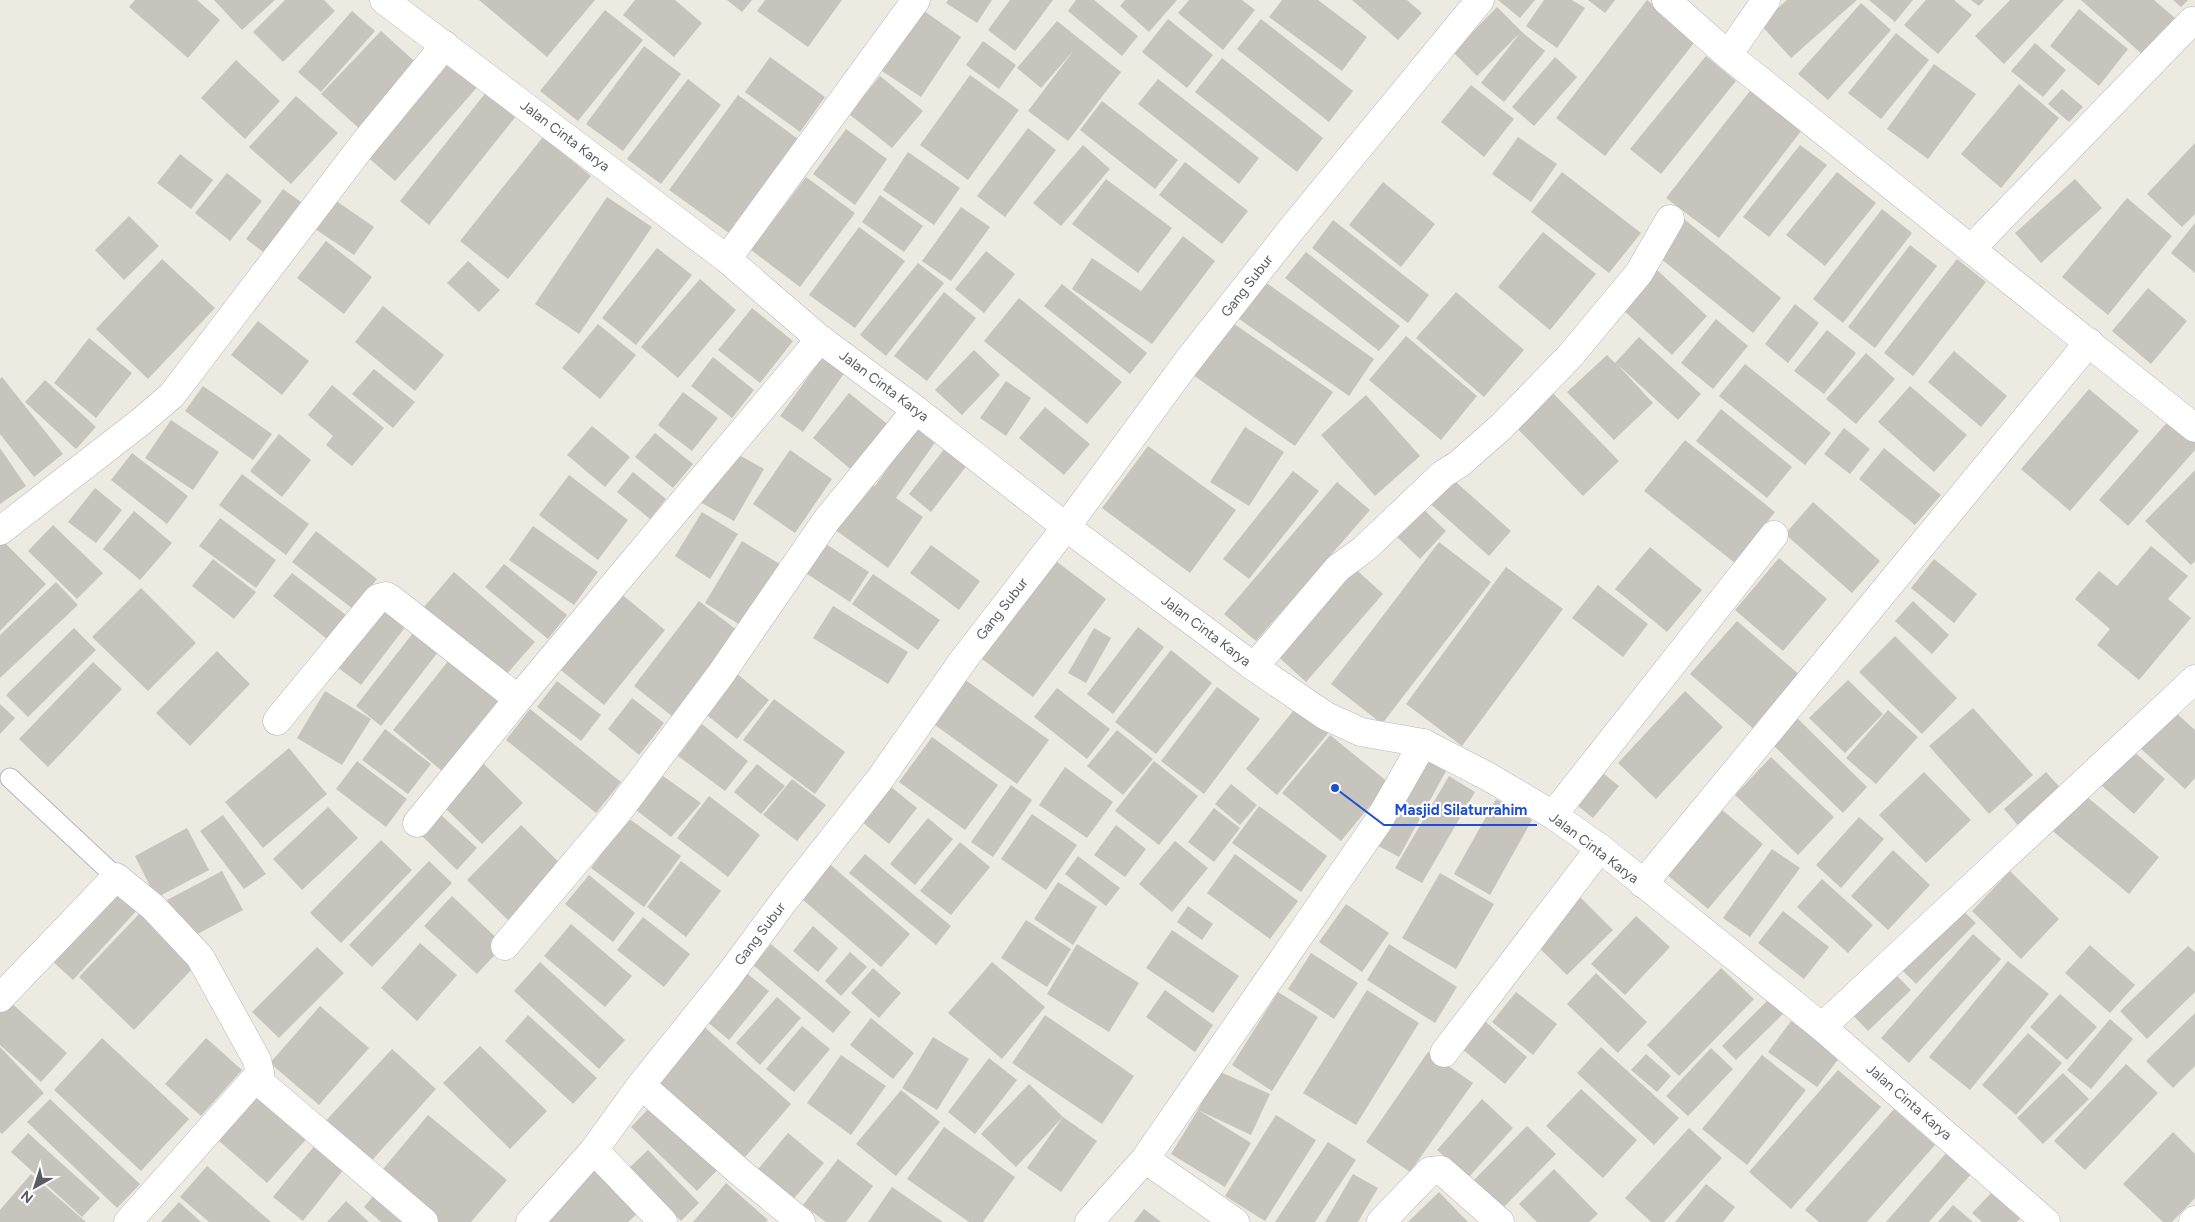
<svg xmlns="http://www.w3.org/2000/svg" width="2195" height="1222" font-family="Figtree,sans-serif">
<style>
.building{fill:#c7c4be}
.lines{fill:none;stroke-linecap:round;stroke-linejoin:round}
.lane-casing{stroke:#b4b7bb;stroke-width:21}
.street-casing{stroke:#b4b7bb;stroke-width:29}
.secondary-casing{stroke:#b7bac0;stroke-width:29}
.lane{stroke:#fff;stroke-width:19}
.street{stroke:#fff;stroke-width:28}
.secondary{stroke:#fff;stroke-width:28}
.labels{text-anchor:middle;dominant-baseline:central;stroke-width:4.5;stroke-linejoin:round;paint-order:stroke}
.street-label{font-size:14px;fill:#595d62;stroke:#fff}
.leader{fill:none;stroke:#1d4ed8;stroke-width:2}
.callout-dot{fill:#1d4ed8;stroke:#fff;stroke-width:2}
.callout-label{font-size:15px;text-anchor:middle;font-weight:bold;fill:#1d4ed8;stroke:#fff;stroke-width:4.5;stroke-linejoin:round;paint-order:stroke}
</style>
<rect width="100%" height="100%" fill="#eceae1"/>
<!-- building -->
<path class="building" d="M135,0H197L220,20L188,58L129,7Z
M214,0H275L242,30Z
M285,0H324L335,11L283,62L253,32Z
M479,0H595L547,57Z
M635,0H675L702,23L674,57L623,15Z
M727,0H752L742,12Z
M765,0H842L808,47L757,11Z
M948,0H992L977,23L946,3Z
M1010,0H1053L1015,51L988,30Z
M1076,0H1094L1138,36L1122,56L1068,11Z
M1125,0H1177L1149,32L1120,6Z
M1189,0H1242L1255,10L1223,50L1178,13Z
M1282,0H1318L1367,37L1342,71L1269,17Z
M1352,0H1407L1422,13L1398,40Z
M1498,0H1535L1520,18Z
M1544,0H1572L1585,8L1557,48L1526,26Z
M1588,0H1615L1605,13Z
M1647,0L1697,39L1605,156L1556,118Z
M1787,0H1857L1791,58L1760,24Z
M1869,0H1913L1895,22Z
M1926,0H1954L1972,15L1938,54L1904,25Z
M1971,0H1984L1979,6Z
M2010,0H2064L2004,64L1975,36Z
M2081,0H2154L2175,18L2143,55Z
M2173,0H2188L2181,7Z
M1861,3L1891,30L1828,100L1798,74Z
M917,6L961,37L921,97L876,67Z
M1497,7L1522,32L1545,51L1504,102L1481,83L1520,33L1477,76L1453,52Z
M2079,9L2128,49L2099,86L2050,46Z
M605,10L643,40L578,121L540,91Z
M352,11L375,31L321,92L298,72Z
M1168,19L1213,55L1187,88L1142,52Z
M1261,19L1353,91L1329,122L1237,49Z
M1057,21L1121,72L1068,141L1028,111L1074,50L1041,88L1017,68Z
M381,31L422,68L363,132L321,94Z
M1896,33L1929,60L1881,119L1848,93Z
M983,41L1016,65L999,89L966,65Z
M2035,43L2066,70L2043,97L2011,71Z
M644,46L681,74L623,151L586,124Z
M447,56L479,85L395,181L363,153Z
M1706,56L1736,81L1661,174L1630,149Z
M770,57L825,97L800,132L745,92Z
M1555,57L1577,77L1534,126L1512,107Z
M1222,58L1323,138L1297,172L1195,92Z
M236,60L280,101L245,139L201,98Z
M1934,64L1976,94L1928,159L1887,129Z
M970,75L1019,110L968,180L920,145Z
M880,76L923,111L892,148L849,114Z
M688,79L721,105L661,184L627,159Z
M1158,79L1259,158L1239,184L1138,104Z
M1757,82L1808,122L1719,238L1666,198Z
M2019,84L2059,118L2001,188L1961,154Z
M1471,85L1514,119L1484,157L1441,122Z
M2062,89L2083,107L2069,122L2048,104Z
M487,91L517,115L429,225L400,201Z
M738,95L798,139L729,233L669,190Z
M296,96L338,133L291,184L249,147Z
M1102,101L1178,160L1155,189L1080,130Z
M1028,128L1056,150L1005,217L977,196Z
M846,129L887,159L855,205L813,174Z
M543,137L591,176L508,279L460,241Z
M1518,137L1557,164L1531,202L1492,174Z
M2195,143V214L2182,227L2147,194Z
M1083,145L1110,169L1061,226L1033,203Z
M1800,145L1827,165L1769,237L1743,217Z
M908,152L960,188L934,225L883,190Z
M180,154L213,180L191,209L157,183Z
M1185,162L1248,211L1222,244L1159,195Z
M1562,172L1641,233L1609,273L1531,212Z
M1837,172L1876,203L1825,266L1786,235Z
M227,173L262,201L230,241L195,213Z
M806,177L855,213L800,287L751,250Z
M1106,179L1172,228L1138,273L1072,224Z
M2075,179L2102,208L2041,263L2015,233Z
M1383,182L1435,224L1401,267L1349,225Z
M283,189L304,204L267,255L246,239Z
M880,195L923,226L904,252L862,222Z
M329,196L374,227L354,255L309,225Z
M607,197L652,227L579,334L535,304Z
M2127,198L2172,236L2108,315L2062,277Z
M961,207L990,227L951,281L922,261Z
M1882,209L1912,233L1843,323L1813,299Z
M129,216L159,246L124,280L95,250Z
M1684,219L1781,298L1753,333L1655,254Z
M1333,220L1429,295L1408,323L1312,248Z
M2195,223V273L2171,253Z
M859,227L905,261L855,328L809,295Z
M1543,232L1596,274L1550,330L1498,287Z
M1183,236L1215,261L1152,344L1072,289L1092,258L1141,291Z
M326,241L372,277L344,314L297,278Z
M1910,245L1937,266L1875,348L1848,327Z
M657,248L692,275L636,345L602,318Z
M986,251L1015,274L984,313L955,289Z
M1306,252L1400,326L1379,351L1285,278Z
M162,259L215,308L148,379L96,329Z
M1957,259L1986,282L1913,376L1884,353Z
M468,261L500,290L479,312L447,283Z
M918,263L944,283L886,356L860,335Z
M1657,270L1707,316L1672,355L1621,308Z
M1258,277L1374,359L1349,396L1232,314Z
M700,279L736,310L678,378L641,347Z
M1062,284L1147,353L1130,374L1044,306Z
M2148,288L2187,321L2151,364L2112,331Z
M944,292L976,318L927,381L894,356Z
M1456,292L1524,350L1484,397L1416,338Z
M1019,298L1122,382L1087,424L984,341Z
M1795,304L1819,323L1788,363L1765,344Z
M383,306L444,355L415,391L355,342Z
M752,308L793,341L760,383L718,350Z
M1227,319L1333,392L1295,446L1190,373Z
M1716,319L1748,346L1713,389L1681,363Z
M258,321L309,361L282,395L231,355Z
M598,324L636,355L600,399L562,368Z
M1827,330L1856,353L1824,394L1794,371Z
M1406,336L1477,396L1441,440L1369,380Z
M1639,337L1701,394L1678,420L1617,364L1653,403L1614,440L1567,392L1607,355L1615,363Z
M89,338L132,373L96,418L54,383Z
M974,350L1000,375L962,415L935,390Z
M1954,351L2007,396L1981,427L1928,382Z
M1866,353L1895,379L1856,424L1826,399Z
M823,356L845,372L803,432L780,416Z
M713,357L754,390L732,418L691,386Z
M1745,364L1831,433L1805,465L1719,396Z
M374,369L415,402L393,428L352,394Z
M2,377L63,454L34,477L0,434V379Z
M45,380L96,427L76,449L25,402Z
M1006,381L1031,398L1006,436L980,418Z
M332,385L384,428L352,466L326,445L333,436L308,415Z
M203,386L272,434L253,460L185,411Z
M1910,386L1967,435L1934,472L1878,422Z
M1548,388L1619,461L1583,496L1512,423Z
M2089,389L2139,431L2070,511L2021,469Z
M683,392L718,418L692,451L658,425Z
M849,393L891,427L854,472L813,438Z
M1366,395L1420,456L1375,496L1321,435Z
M1045,407L1090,444L1064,475L1019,438Z
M1721,409L1792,467L1767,498L1696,441Z
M2170,419L2195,441V450L2128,526L2099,500Z
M171,420L219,452L193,490L145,458Z
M592,426L630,457L605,487L567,455Z
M917,427L936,441L896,498L923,517L888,568L834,529L868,481L875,486Z
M1245,427L1284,452L1249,506L1210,482Z
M1844,428L1870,449L1850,474L1824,454Z
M655,433L693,464L673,488L635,457Z
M279,434L311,460L282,497L250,471Z
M1685,440L1775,512L1735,563L1644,491Z
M949,443L971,460L931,512L909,494Z
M1148,446L1236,510L1190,573L1102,508Z
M0,448L26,486L0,504Z
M1884,448L1941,495L1915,525L1859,479Z
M730,450L764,469L734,521L700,502Z
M790,450L832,479L795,533L753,504Z
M132,453L188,496L167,524L111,480Z
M2195,470V561L2191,565L2145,521Z
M1293,471L1319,491L1249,579L1223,559Z
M633,472L666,499L650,519L617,492Z
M242,474L309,524L286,555L219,505Z
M1447,474L1511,531L1489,556L1425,499Z
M569,475L628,520L598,560L539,515Z
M1337,482L1370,510L1256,641L1224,614Z
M95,488L122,510L96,543L68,522Z
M1813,502L1880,561L1852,593L1785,534Z
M1418,504L1446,531L1420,559L1392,532Z
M134,511L172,543L140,580L103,549Z
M702,512L738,534L710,579L675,556Z
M220,518L276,560L256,588L199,546Z
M53,525L103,573L77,599L28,551Z
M533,526L598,572L574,605L509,560Z
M316,531L377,579L353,609L292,562Z
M2,540L46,584L0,631V541Z
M820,540L869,572L850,602L801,570Z
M742,541L783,566L745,628L705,603Z
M1439,542L1491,582L1382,724L1331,684Z
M931,545L980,581L959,610L910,573Z
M2151,546L2188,576L2168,599L2191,618L2139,680L2097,645L2110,629L2075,599L2099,571L2117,586Z
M1650,547L1702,590L1667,632L1615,589Z
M1052,558L1106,599L1033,697L978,656Z
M1779,558L1827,599L1783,651L1735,610Z
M213,559L256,592L234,619L192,586Z
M1934,559L1977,594L1954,623L1911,588Z
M504,564L567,615L548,639L485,587Z
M1350,564L1383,594L1306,682L1272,651Z
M1506,567L1563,609L1462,746L1406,704Z
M454,572L535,642L504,677L424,607Z
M292,573L346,615L327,639L273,596Z
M873,574L940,620L918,650L852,604Z
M56,582L78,605L0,678V635Z
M1598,585L1648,624L1623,657L1572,618Z
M141,588L196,643L148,691L92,637Z
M619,592L665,630L604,705L557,667Z
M381,600L409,622L361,685L333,664Z
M699,601L742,634L677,720L634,686Z
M1913,601L1949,635L1932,654L1895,621Z
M833,606L908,652L888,684L813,638Z
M1737,621L1802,677L1756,731L1690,674Z
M420,624L445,643L381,726L356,706Z
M1138,627L1164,647L1113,714L1087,694Z
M74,628L96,650L28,717L6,695Z
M1094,628L1111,638L1086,683L1068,673Z
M1895,636L1957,698L1922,734L1859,672Z
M1171,650L1212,683L1156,754L1115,722Z
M217,651L250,684L190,746L156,713Z
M453,655L503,695L442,771L393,730Z
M93,662L122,689L48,767L19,739Z
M730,668L769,700L737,739L698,708Z
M960,676L1049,740L1017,784L928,720Z
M1848,680L1883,714L1845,753L1809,718Z
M557,681L601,715L581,741L537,707Z
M1217,687L1260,719L1204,794L1161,761Z
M1057,688L1110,729L1087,759L1034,717Z
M325,691L371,719L342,765L297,738Z
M1685,691L1723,727L1656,799L1618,763Z
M632,698L664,723L639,755L608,729Z
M774,699L845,752L815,794L743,740Z
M0,704L15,718L0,734Z
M1298,705L1330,731L1277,795L1246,769Z
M1973,708L2033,775L1989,814L1929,746Z
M530,709L621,782L596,813L506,740Z
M1888,710L1918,737L1876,784L1846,758Z
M2173,710L2195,730V778L2185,789L2139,747Z
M1796,717L1867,787L1843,813L1771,743Z
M702,724L748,761L725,791L678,756Z
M385,729L431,764L408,794L362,760Z
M1117,730L1153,759L1123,795L1087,766Z
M1330,735L1389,783L1341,841L1282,793Z
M932,737L998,785L965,830L899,782Z
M289,748L327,794L263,848L225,802Z
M2131,749L2165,779L2134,814L2100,784Z
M1421,757L1446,771L1399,857L1373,843Z
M1771,757L1834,817L1798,855L1735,795Z
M357,761L407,799L386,827L336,789Z
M1154,761L1198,796L1159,845L1115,811Z
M483,763L523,803L482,844L442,805Z
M757,764L785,786L761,814L734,792Z
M1594,766L1619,786L1593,818L1568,798Z
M1065,767L1113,802L1087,838L1039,805Z
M1924,772L1971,820L1926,863L1879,815Z
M2046,772L2065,793L2022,830L2004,809Z
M663,776L701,803L671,837L636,810Z
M1449,776L1475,792L1422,883L1395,868Z
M792,779L826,805L797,841L763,815Z
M1231,784L1257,805L1240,825L1215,804Z
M1011,785L1032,800L993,857L971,842Z
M890,786L917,808L889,844L861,821Z
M2080,791L2159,857L2129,894L2049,828Z
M709,796L760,835L728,877L677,838Z
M1496,799L1532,820L1490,895L1454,874Z
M1259,806L1327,856L1301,892L1232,843Z
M328,807L358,838L302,890L273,859Z
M1214,808L1240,828L1214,862L1188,842Z
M1721,809L1763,844L1708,909L1666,874Z
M439,813L477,848L457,870L420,834Z
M1032,814L1077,845L1046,890L1001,859Z
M223,815L266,874L244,889L200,831Z
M1859,817L1884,839L1841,888L1816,865Z
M628,818L681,856L644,907L591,868Z
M928,818L953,839L915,885L890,864Z
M521,825L564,867L509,921L467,880Z
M1116,825L1146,849L1125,877L1094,855Z
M187,828L209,870L156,898L135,856Z
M381,840L412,870L341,943L310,913Z
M1175,841L1208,868L1172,912L1139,884Z
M960,842L990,867L951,915L920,891Z
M1772,849L1800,868L1750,937L1723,918Z
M1893,850L1930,885L1888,930L1851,896Z
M865,854L951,926L936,945L849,873Z
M1235,854L1298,901L1270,939L1207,893Z
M1078,856L1120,888L1106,906L1065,874Z
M824,859L910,934L881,967L795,893Z
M429,861L452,883L372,967L349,945Z
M681,861L721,891L686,937L647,907Z
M222,871L243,910L188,939L167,900Z
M2010,871L2059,919L2021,959L1972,911Z
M1440,873L1494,904L1456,969L1402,938Z
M589,875L635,913L613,942L565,904Z
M1822,879L1873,925L1848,953L1797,907Z
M1058,882L1097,907L1073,945L1034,919Z
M115,886L139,908L73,980L49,958Z
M1578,895L1613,930L1567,975L1532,941Z
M452,896L504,945L477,974L424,926Z
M1346,904L1389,933L1362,972L1319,942Z
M1956,904L1976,923L1916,984L1897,965Z
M1188,906L1213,924L1202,940L1177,922Z
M1783,911L1829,947L1804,979L1758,943Z
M140,913L195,966L134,1030L79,977Z
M1636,916L1670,947L1625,995L1591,964Z
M643,917L690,954L664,987L617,950Z
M1026,920L1071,949L1047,987L1001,958Z
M571,924L632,976L605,1007L544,956Z
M813,926L838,948L818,972L793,951Z
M1172,930L1239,976L1213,1013L1146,968Z
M1973,934L2001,959L1909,1063L1881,1038Z
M420,943L457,975L417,1021L381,988Z
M771,944L851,1012L833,1033L753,965Z
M1077,944L1139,983L1109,1032L1047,994Z
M1389,944L1457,987L1435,1023L1367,980Z
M2090,945L2135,985L2110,1013L2065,973Z
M2188,946L2195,952V992L2147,1039L2120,1011Z
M317,947L344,973L279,1038L252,1012Z
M850,952L867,967L841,996L825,981Z
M1311,953L1358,983L1334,1019L1288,989Z
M2008,961L2049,994L1970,1090L1929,1057Z
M540,962L625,1040L599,1069L514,991Z
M992,962L1045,1007L1002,1059L948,1013Z
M1888,967L1911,990L1868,1031L1846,1008Z
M873,968L901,993L879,1018L851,993Z
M1721,968L1754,999L1679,1076L1647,1045Z
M745,972L769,991L729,1040L705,1020Z
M1596,973L1647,1022L1618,1053L1567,1004Z
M1165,990L1213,1025L1195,1052L1146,1017Z
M1367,990L1419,1023L1356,1125L1303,1093Z
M1278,992L1318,1017L1272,1091L1232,1065Z
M1516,992L1557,1024L1533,1055L1492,1022Z
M2060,994L2097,1027L2067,1060L2030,1027Z
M777,997L801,1018L760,1065L736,1043Z
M1771,997L1786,1011L1736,1060L1722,1046Z
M8,1000L67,1053L41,1082L0,1045V1010Z
M320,1006L369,1048L319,1105L270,1063Z
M2195,1013V1066L2173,1088L2146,1061Z
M528,1015L597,1078L573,1104L505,1041Z
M1045,1015L1134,1076L1102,1124L1012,1063Z
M1480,1017L1527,1057L1505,1084L1457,1045Z
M871,1018L914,1053L893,1079L850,1045Z
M2110,1019L2133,1039L2091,1089L2067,1070Z
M1791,1021L1840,1057L1817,1087L1768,1052Z
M701,1024L791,1104L739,1164L648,1084Z
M802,1026L830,1049L794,1092L766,1069Z
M2028,1033L2062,1063L2016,1115L1982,1085Z
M933,1037L969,1059L937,1110L902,1088Z
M102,1038L189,1119L141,1171L54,1090Z
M206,1038L242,1070L201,1116L165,1084Z
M480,1046L547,1111L510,1149L443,1083Z
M0,1047L44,1093L2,1134L0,1132Z
M1601,1047L1679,1118L1654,1145L1577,1073Z
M1711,1048L1733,1069L1688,1116L1666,1096Z
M392,1049L436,1089L366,1167L321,1126Z
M1428,1052L1473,1083L1410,1172L1366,1142Z
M1646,1054L1671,1076L1657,1092L1631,1070Z
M841,1055L886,1086L851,1135L807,1103Z
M1762,1055L1806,1090L1747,1165L1702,1129Z
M989,1058L1017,1080L975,1134L948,1112Z
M2126,1064L2158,1093L2085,1170L2054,1141Z
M1216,1070L1270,1094L1251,1135L1198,1110L1251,1143L1225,1187L1171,1154L1198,1110Z
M1838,1070L1881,1107L1791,1209L1749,1172Z
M2063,1073L2089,1099L2043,1144L2017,1118Z
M1029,1084L1063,1117L1016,1167L981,1134Z
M1581,1089L1637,1140L1603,1178L1546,1126Z
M259,1090L310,1135L267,1183L217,1139Z
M901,1090L940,1122L896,1176L856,1144Z
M50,1099L140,1184L117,1208L27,1122Z
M1482,1099L1513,1128L1468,1178L1437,1150Z
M655,1102L722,1165L697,1191L631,1127Z
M1894,1109L1935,1145L1867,1222H1819L1805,1210Z
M428,1115L507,1180L471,1222H437L379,1174Z
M1276,1115L1316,1140L1265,1221L1225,1196Z
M1063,1117L1097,1141L1061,1192L1027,1168Z
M1527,1126L1556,1154L1500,1211L1471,1183Z
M944,1127L1015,1177L983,1222H969L907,1179Z
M1689,1128L1722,1158L1664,1222H1651L1625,1198Z
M2173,1132L2195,1154V1198L2172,1222H2163L2123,1184Z
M28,1133L100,1198L82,1217L11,1152Z
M788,1133L824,1163L791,1202L755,1173Z
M1328,1142L1356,1160L1315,1222H1275Z
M315,1145L344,1169L303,1221L273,1197Z
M648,1150L699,1203L681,1221L629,1168Z
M1947,1152L1972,1173L1929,1222H1886Z
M838,1159L873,1186L846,1222H826L803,1205Z
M597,1162L641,1210L628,1222H544Z
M207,1166L271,1222H209L180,1197Z
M1554,1169L1598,1214L1589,1222H1537L1519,1204Z
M31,1174L86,1222H0V1210Z
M1353,1174L1378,1188L1358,1222H1325Z
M726,1183L768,1220L766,1222H693Z
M1706,1184L1735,1207L1723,1222H1675Z
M1998,1186L2026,1212L2017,1222H1982L1972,1213Z
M892,1187L943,1222H868Z
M380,1188L419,1222H381L364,1207Z
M1439,1192L1468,1222H1408Z
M346,1201L369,1222H327Z
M179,1202L201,1222H161Z
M1953,1205L1973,1222H1938Z
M1144,1209L1161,1222H1134Z"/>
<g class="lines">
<defs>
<path id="lane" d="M10,778L116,877"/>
<path id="street" d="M1666,0L1728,55L2195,428
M1728,55L1766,0
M1971,249L2192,21
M727,259L916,0
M0,531L143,420L172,395L365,142L445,45
M1254,667L1338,568L1364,549L1443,474L1459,464L1501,427L1569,357L1639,273L1670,219
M277,721L378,598L386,596L391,599L518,699
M1553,815L1774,535
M417,823L518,699L820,339
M1643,884L2089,342
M505,946L617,813L721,674L826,521L916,410
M0,998L116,877L153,907L200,957L257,1060L260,1073L128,1222
M1822,1027L2195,679
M1444,1053L1600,848
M256,1079L424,1222
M641,1085L741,1173L801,1222
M594,1150L663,1222
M1145,1159L1235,1222
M530,1222L594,1150L641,1085L727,978L784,901L880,779L964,659L1066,527L1187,362L1290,231L1480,0
M1089,1222L1145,1159L1378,822L1423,743
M1381,1222L1430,1171L1441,1170L1500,1222
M2193,1222L2195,1220"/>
<path id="secondary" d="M384,0L727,259L820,339L916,410L1066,527L1254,667L1326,716L1361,732L1423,743L1487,776L1553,815L1600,848L1822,1027L2046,1222"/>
</defs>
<!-- lane casing -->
<use href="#lane" class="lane-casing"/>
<!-- street casing -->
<use href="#street" class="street-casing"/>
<!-- secondary casing -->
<use href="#secondary" class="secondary-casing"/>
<!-- lane -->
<use href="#lane" class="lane"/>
<!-- street -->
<use href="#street" class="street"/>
<!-- secondary -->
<use href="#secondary" class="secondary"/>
</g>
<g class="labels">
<!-- street labels -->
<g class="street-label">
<text transform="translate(565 136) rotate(37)">Jalan Cinta Karya</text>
<text transform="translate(1247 286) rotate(-52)">Gang Subur</text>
<text transform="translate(884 386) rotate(37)">Jalan Cinta Karya</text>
<text transform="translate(1002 609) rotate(-52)">Gang Subur</text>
<text transform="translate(1206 631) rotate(37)">Jalan Cinta Karya</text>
<text transform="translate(1594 848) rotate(37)">Jalan Cinta Karya</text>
<text transform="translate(760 934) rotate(-53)">Gang Subur</text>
<text transform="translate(1909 1102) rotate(41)">Jalan Cinta Karya</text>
</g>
</g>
<!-- callouts -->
<path class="leader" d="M1335 788L1384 825H1537"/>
<circle class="callout-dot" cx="1335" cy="788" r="5"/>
<g class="callout-label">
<text x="1461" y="815">Masjid Silaturrahim</text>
</g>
<!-- north arrow -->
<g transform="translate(35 1187) rotate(219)" stroke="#ffffff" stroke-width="4" paint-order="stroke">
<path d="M0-4L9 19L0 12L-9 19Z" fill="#595d62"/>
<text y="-8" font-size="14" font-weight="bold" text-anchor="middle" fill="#595d62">N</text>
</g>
</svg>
